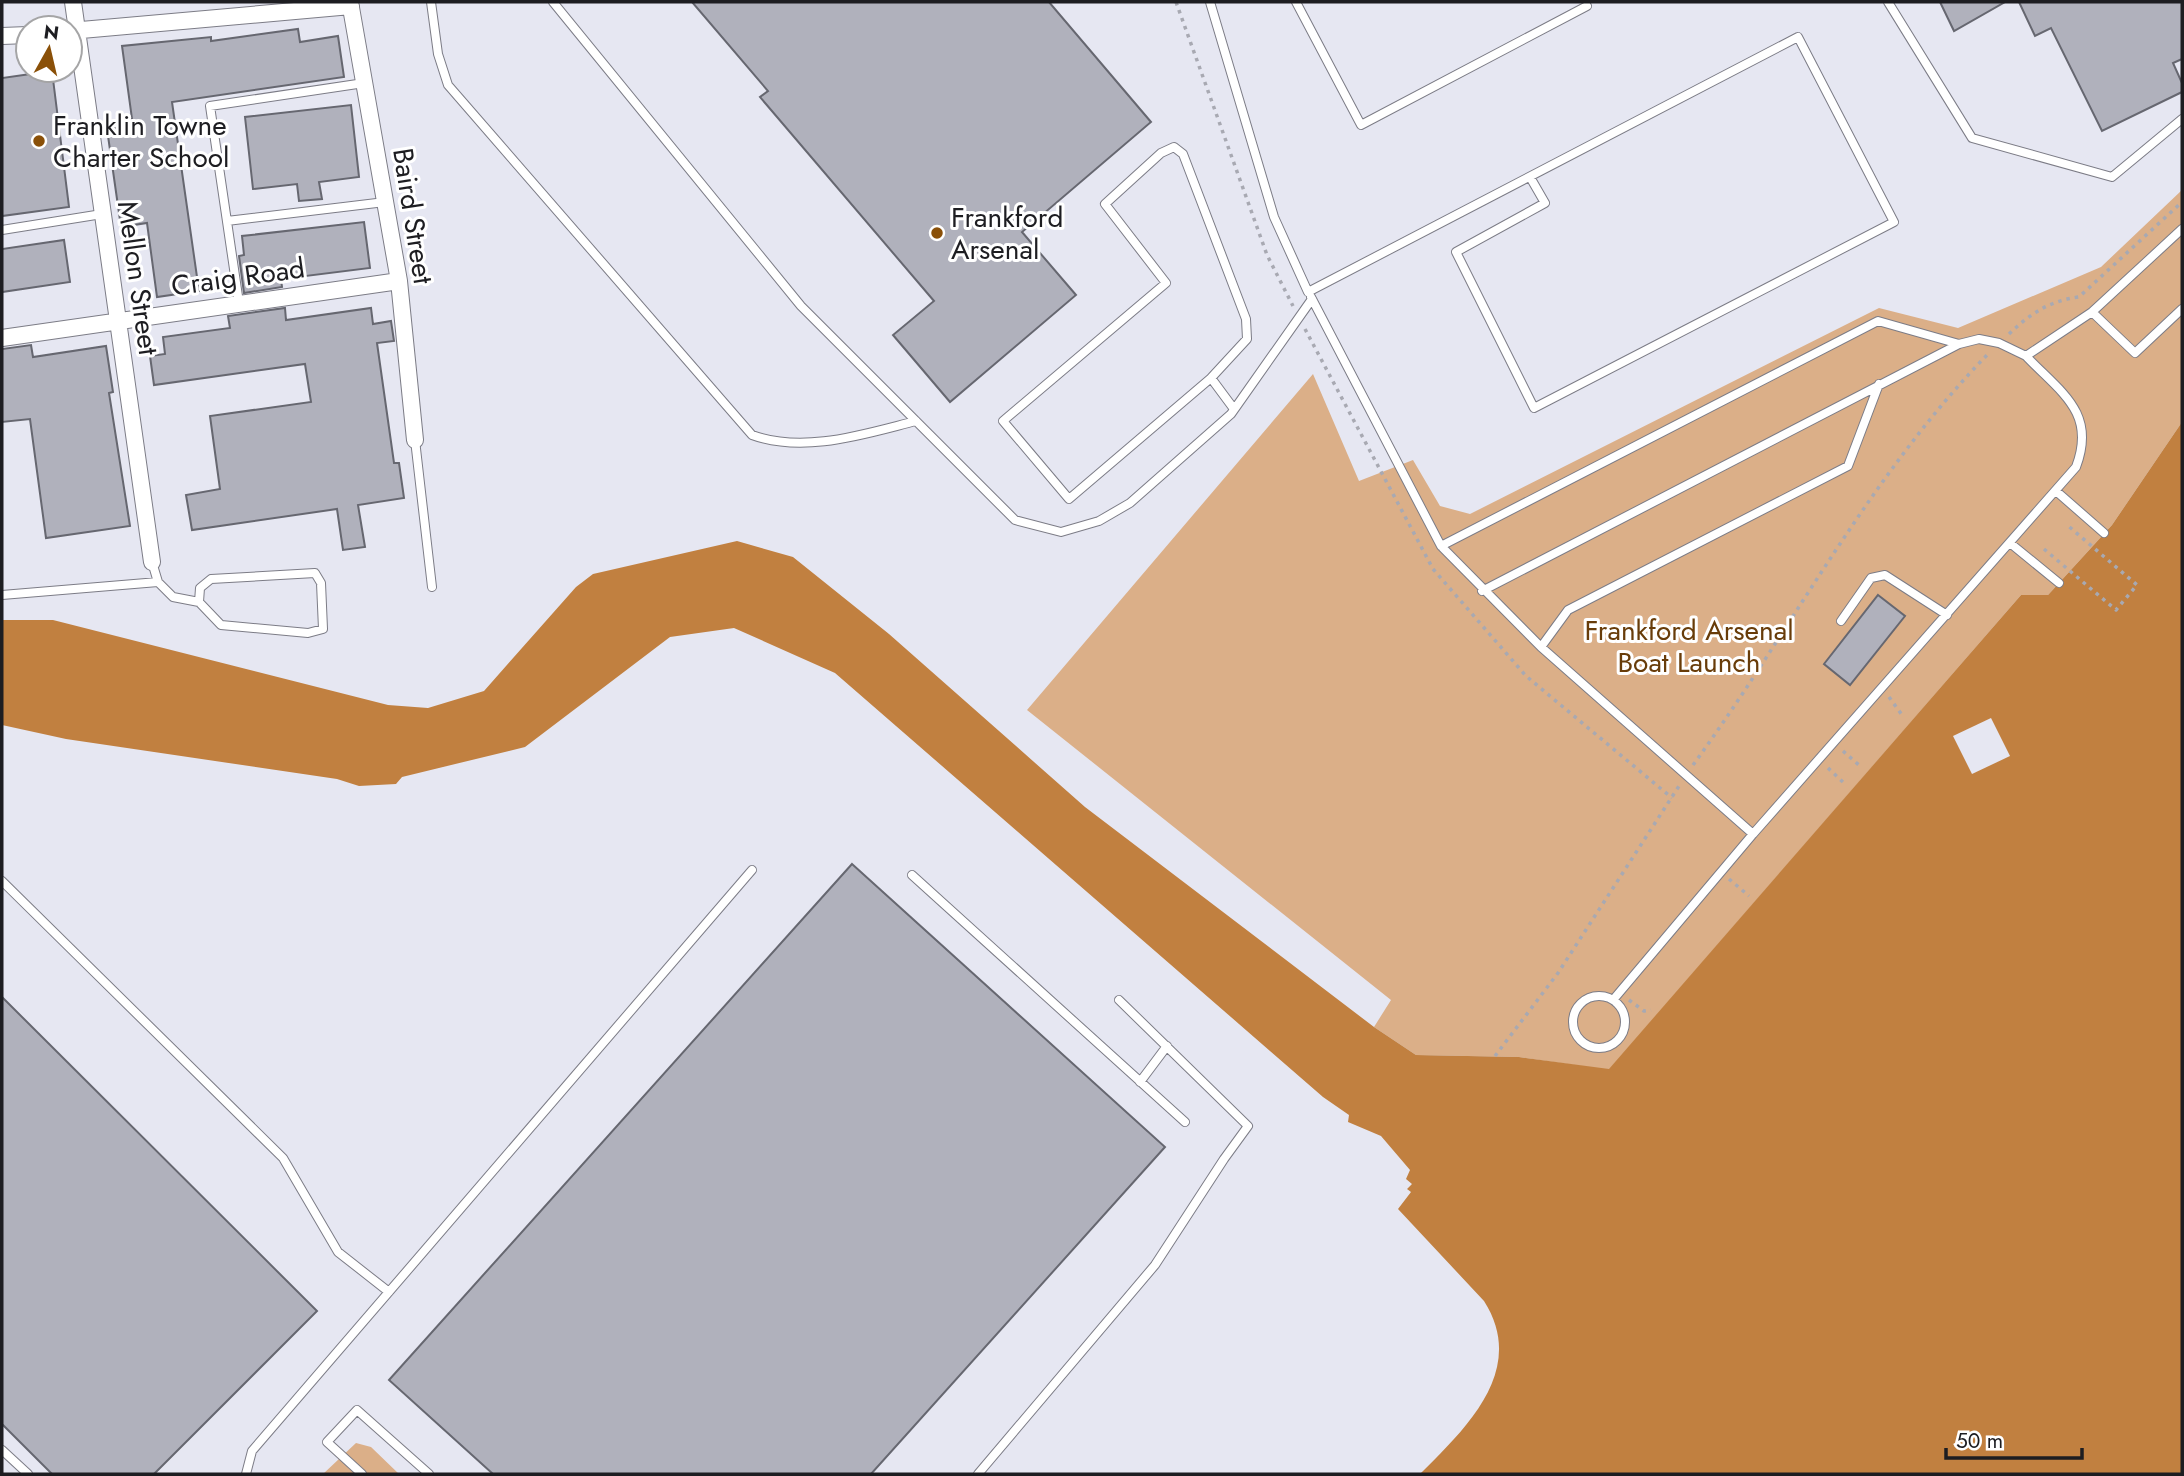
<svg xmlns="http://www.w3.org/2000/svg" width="2184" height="1476" font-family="Jost,sans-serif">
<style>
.green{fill:#dbaf88}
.water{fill:#c18040}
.pier{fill:#e6e7f2}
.building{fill:#b0b1bc;stroke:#666770;stroke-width:2}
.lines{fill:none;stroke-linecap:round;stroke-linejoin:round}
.service-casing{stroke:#7c7c86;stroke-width:10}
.minor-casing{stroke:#7c7c86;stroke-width:18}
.path{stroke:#a8a9b2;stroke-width:3.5;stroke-dasharray:3.5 5;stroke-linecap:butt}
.service{stroke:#fff;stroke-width:8}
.minor{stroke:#fff;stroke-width:16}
.poi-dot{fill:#8a5008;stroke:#fff;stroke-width:2.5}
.labels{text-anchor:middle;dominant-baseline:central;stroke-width:6;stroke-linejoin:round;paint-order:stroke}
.poi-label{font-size:28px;fill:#1d1d21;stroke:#fff;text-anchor:start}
.street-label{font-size:28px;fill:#1d1d21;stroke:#fff}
.park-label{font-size:28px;fill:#683c09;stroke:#fff}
</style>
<rect width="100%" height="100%" fill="#e6e7f2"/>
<!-- green -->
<path class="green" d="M2182,190V422L2112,525L2048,595H2021L1609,1070L1519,1057L1416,1055L1374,1027L1391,1000L1027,710L1313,374L1359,481L1413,460L1440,506L1470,514L1879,308L1958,328L2101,267Z
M356,1443L371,1447L399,1474H323Z"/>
<!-- water -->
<path class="water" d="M2182,422V1474H1420C1466,1428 1528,1370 1484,1301L1398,1209L1411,1192L1407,1189L1412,1184L1406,1179L1410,1170L1381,1136L1348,1122L1349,1115L1323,1097L835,673L734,628L670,637L525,747L402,777L396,784L359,786L337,779L66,739L2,725V620H53L388,705L428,708L484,691L576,587L593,574L737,541L793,557L889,634L1085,807L1374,1027L1416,1055L1519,1057L1609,1069L2021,595H2048L2112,525Z"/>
<!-- pier -->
<path class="pier" d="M1991,718L2010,756L1972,774L1953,736Z"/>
<!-- building -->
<path class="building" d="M692,2H1049L1151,122L1022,232L1076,295L950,402L893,335L934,301L760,97L768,91Z
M1940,2H2005L1954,31Z
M2019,2H2182V59L2173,63L2182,83V92L2102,131L2051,28L2035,36Z
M298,29L300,42L338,36L344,77L172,102L199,291L157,297L147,223L121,227L107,129L133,126L122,46L211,37V41Z
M52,71L69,207L2,216V78Z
M351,105L359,177L319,182L322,199L299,201L297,184L253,189L245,117Z
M364,222L370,268L281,279L282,287L244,293L239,256L244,255L242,236Z
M64,240L70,282L2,292V249Z
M285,308L286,320L371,308L373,324L391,321L394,341L377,343L394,463H399L404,498L358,505L365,547L343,550L337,509L192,530L186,495L220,489L210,416L311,402L305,364L154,385L150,356L165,354L163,337L230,328L228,316Z
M31,345L33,357L106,346L113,392L109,393L130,526L46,538L30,419L2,422V349Z
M1878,595L1905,616L1850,685L1824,664Z
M852,864L1165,1147L871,1474H493L389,1380Z
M2,997L317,1311L154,1474H52L2,1424Z"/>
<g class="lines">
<defs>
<path id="service" d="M431,2L438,54L448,85L752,435C804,454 864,434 916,421
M553,2L801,306L1015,520L1061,532L1099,521L1130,503L1231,414L1312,299
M1210,2L1274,217L1308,292L1798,37L1894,222L1534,408L1456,252L1545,203L1530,177
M1296,2L1361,125L1587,6
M1888,2L1972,138L2112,177L2182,119
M227,221L385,202
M2,230L102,214
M1311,297L1441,546L1541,647L1753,834L1613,1000
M239,303L210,106L364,83
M2092,312L2135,353L2182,309
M1211,378L1069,499L1003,421L1166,283L1105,204L1161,153L1174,147L1183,154L1246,319L1247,339L1211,378L1234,409
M415,440L432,587
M2056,491L2104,533
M2010,543L2059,583
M1441,546L1878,321L1959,344L1979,339L1999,343L2026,356
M158,582L173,597L199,602L221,625L308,633L323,629L321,583L315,573L211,579L200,588L199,602
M1482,591L1959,344
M2,595L158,582L152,562
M1841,621L1871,578L1885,575L1947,615
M1541,647L1568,610L1848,466L1879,384
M1753,834L2076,467C2097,412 2060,392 2026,356L2092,312L2182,229
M912,875L1185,1122
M2,881L283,1158L338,1252L389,1292
M1573 1022a26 26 0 1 1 52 0a26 26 0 1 1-52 0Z
M1140,1082L1167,1046
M2,1450L28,1474
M246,1474L252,1451L752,870
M362,1474L327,1442L357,1410L429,1474
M978,1474L1155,1265L1224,1159L1248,1126L1119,1000"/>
<path id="minor" d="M73,2L152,562
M350,2L399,281L415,440
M70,31L351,6
M2,36L28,35
M2,338L399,281"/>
</defs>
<!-- service casing -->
<use href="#service" class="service-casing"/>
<!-- minor casing -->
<use href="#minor" class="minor-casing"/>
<!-- path -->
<path class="path" d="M1176,2L1267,255L1293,306
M1305,329L1433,569L1526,676L1672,798
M2009,334C2031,313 2049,301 2079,297L2182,202
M2044,549L2116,610L2137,585L2066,524
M1889,697L1902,715
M1843,751L1860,766
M1693,765C1793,628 1869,476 1988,354
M1828,768L1845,784
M1729,879L1749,896
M1629,1000L1644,1011L1651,1010
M1495,1056L1558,973L1679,786"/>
<!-- service -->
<use href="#service" class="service"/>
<!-- minor -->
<use href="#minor" class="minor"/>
</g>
<!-- markers -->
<g class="poi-dot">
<circle cx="39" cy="141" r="7"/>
<circle cx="937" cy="233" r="7"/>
</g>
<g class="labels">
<!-- poi labels -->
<g class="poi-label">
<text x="53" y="125">Franklin Towne<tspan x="53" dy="32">Charter School</tspan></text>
<text x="951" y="217">Frankford<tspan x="951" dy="32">Arsenal</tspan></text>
</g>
<!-- street labels -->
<g class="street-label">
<text transform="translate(413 216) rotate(81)">Baird Street</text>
<text transform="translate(238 277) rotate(-8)">Craig Road</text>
<text transform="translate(138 278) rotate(82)">Mellon Street</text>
</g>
<!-- park labels -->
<g class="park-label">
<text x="1689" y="630">Frankford Arsenal<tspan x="1689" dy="32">Boat Launch</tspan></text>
</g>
</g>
<!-- border -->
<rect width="2184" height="1476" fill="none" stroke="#1d1d21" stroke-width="7"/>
<!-- north arrow -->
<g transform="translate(49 49) rotate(8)"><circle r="33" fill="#ffffff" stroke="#a5a5a6" stroke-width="2"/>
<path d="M0-5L12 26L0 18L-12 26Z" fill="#8a5008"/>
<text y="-10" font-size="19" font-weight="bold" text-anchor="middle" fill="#1d1d21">N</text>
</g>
<!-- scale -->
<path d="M1946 1448v10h136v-10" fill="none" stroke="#1d1d21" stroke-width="3.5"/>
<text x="1956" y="1448" font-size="21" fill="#1d1d21" stroke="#ffffff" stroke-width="5" paint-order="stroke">50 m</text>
</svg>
